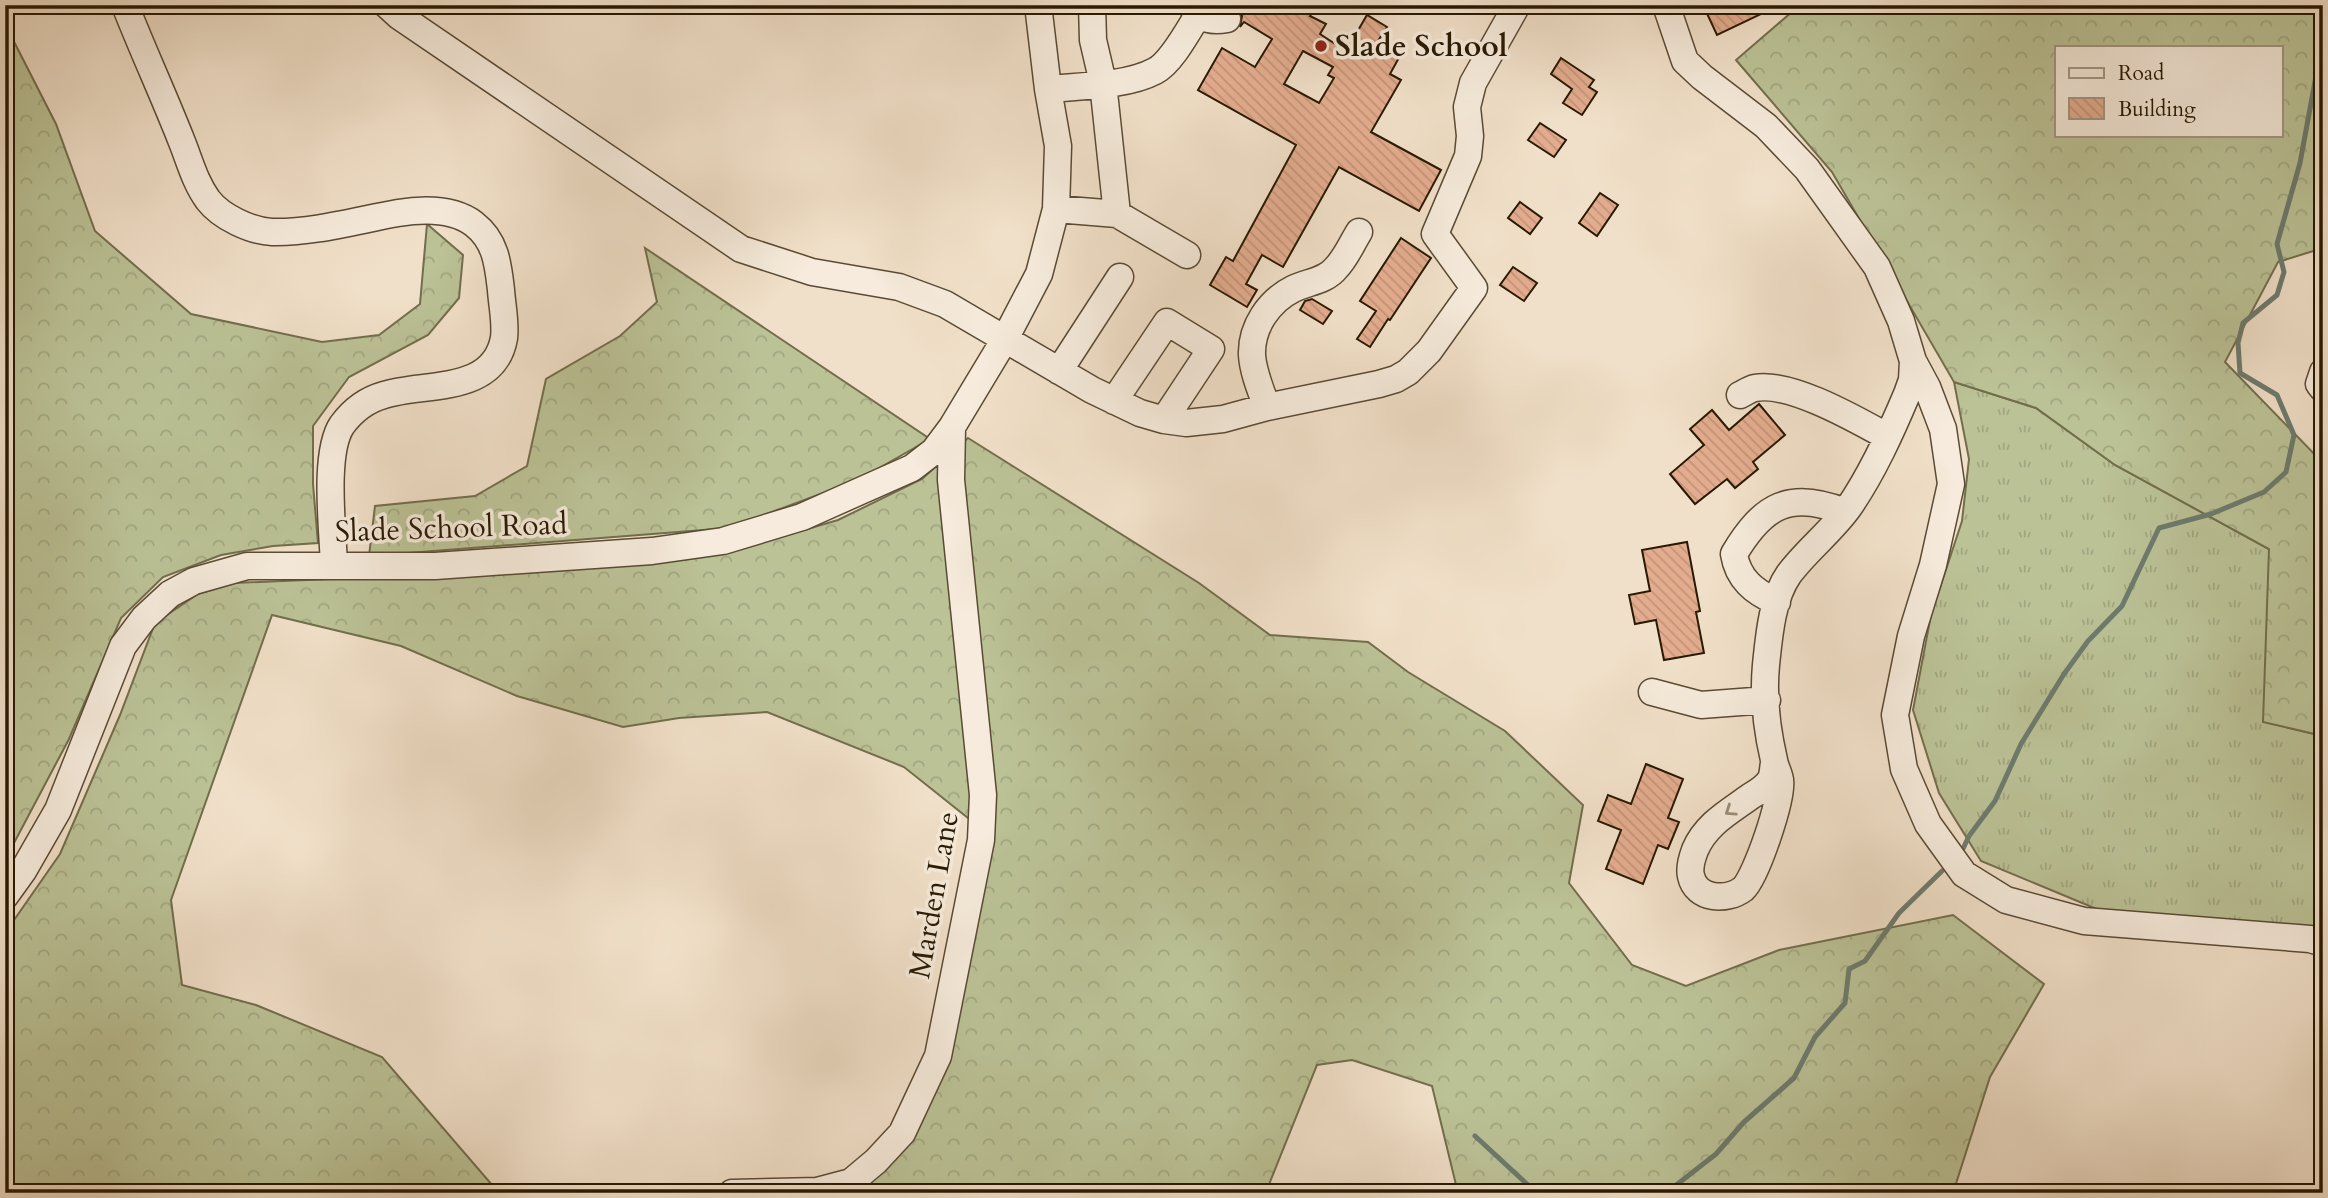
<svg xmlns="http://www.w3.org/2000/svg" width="2328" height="1198" font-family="Cardo,serif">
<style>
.grass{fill:url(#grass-tufts);stroke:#726e4c;stroke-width:2}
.forest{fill:url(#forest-crowns);stroke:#726e4c;stroke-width:2;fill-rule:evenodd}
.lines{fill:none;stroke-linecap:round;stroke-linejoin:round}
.stream{stroke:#6d7b6d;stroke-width:5}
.building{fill:url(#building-back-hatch);stroke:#281903;stroke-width:2;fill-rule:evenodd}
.minor-casing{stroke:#5a4b34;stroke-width:29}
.minor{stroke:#f6ebdc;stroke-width:26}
.oneway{stroke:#998c7a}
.poi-dot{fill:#8f2418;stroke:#f6ebdc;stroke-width:2.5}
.labels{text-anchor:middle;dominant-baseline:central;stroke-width:7;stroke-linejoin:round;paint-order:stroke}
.poi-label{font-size:30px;font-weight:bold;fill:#281903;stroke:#f6ebdc;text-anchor:start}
.street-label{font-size:30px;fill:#281903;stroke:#f6ebdc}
</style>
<defs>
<pattern id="grass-tufts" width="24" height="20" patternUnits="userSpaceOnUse" patternTransform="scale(1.75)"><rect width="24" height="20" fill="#bbc296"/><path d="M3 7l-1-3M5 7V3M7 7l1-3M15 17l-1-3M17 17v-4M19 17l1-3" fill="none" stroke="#a1a680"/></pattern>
<pattern id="forest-crowns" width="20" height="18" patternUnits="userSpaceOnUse" patternTransform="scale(1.75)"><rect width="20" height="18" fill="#bbc296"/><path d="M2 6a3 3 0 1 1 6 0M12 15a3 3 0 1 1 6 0" fill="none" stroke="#a1a680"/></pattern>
<pattern id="building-back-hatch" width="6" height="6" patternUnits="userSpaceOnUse" patternTransform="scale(1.75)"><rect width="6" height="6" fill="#e3ac8e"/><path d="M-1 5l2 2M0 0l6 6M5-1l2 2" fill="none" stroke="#c39379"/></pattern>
</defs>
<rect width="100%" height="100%" fill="#f1e0c9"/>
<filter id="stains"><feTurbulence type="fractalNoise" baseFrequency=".00286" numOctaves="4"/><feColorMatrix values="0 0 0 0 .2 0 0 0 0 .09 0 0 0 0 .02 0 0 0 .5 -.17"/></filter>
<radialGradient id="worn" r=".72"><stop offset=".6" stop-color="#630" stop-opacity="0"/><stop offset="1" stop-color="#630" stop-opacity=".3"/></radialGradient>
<!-- grass -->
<path class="grass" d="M1954,382L2036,408L2115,465L2269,549V723L2323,736V935L2111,915L1981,861L1939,793L1913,710L1931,615L1962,521L1969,459Z"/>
<!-- forest -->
<path class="forest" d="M1800,5H2323V248L2278,262L2225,362L2323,463V736L2263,722L2269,549L2115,465L2036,408L1954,382L1832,172L1736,60ZM2057,47H2281V135H2057Z
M5,24L56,124L95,231L191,314L322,342L379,335L420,304L427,224L463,255L459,298L428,335L349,377L313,426V484L318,543L273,546L221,555L163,577L121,618L69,739L5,860Z
M645,248L930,439L858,480L729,528L369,556L375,506L475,496L527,466L546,379L620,336L657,302Z
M968,438L1199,583L1270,635L1368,642L1408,672L1505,731L1583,805L1569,883L1632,965L1686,986L1779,950L1953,915L2044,984L1990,1077L1953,1193H1458L1432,1086L1352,1060L1317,1065L1270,1182L1269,1193H834L897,1129L938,1056L988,834L904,767L767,712L679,718L623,727L517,696L401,646L272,615L171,900L182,985L256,1005L382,1057L499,1193H5V933L60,854L120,715L155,623L198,594L234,583L561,569L740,549L838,520L922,479Z"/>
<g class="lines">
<!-- stream -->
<path class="stream" d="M1961,853L1969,836L1995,801L2021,744L2064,674L2088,641L2122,606L2159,528L2211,514L2264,492L2286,472L2294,435L2277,395L2240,373L2238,343L2243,323L2277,295L2284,272L2277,244L2300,163L2323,38
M1475,1136L1528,1185L1550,1193
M1666,1193L1716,1154L1744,1122L1794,1078L1815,1037L1845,1003L1849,969L1865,961L1899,913L1942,871"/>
</g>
<!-- building -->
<path class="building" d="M1234,5H1316L1310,16L1326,24L1320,34L1346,51L1367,15L1387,27L1378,41L1401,54L1390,74L1401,80L1371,132L1441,170L1419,211L1339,167L1283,267L1262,255L1246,284L1257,290L1247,307L1210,285L1226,257L1233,261L1296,145L1198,90L1222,48L1255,67L1272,39L1244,22L1240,27L1242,16ZM1303,51L1333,67L1328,75L1334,78L1319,103L1284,84Z
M1703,5H1780L1717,35Z
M1561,58L1594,80L1589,87L1597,92L1582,115L1563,103L1572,89L1551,74Z
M1540,123L1566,140L1554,157L1528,140Z
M1600,193L1618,205L1597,236L1579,223Z
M1520,202L1542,218L1530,234L1508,218Z
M1401,238L1431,258L1390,320L1388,319L1370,347L1357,339L1376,311L1360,301Z
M1513,267L1537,283L1524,301L1500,285Z
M1312,299L1332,311L1323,324L1300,310L1305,301Z
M1759,404L1785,435L1753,462L1758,469L1735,488L1727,479L1695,504L1670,474L1704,445L1690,429L1712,410L1729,430Z
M1687,542L1700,611L1696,612L1704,653L1664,660L1656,620L1635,624L1629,595L1650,591L1642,550Z
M1646,764L1683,779L1668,818L1679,822L1668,849L1658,845L1643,884L1606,869L1621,830L1598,821L1608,795L1631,804Z"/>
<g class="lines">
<defs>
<path id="minor" d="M125,5C143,51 164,96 182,142C190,162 195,182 208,200C221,217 251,231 272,232C314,233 358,220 398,213C423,209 453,208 474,224C496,241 498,264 501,290C502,305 506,323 504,338C494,395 424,382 384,395C366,400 353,410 342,425C323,453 333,531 334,566
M387,5L399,16L741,249L812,272L899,287L945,304L1092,390L1140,413L1164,420L1186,423L1223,419L1267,407L1379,384L1396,379L1408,372L1429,351L1474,288L1435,234L1468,156L1470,136L1467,107L1473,83L1517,5
M1092,5L1093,40L1103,83L1117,214
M1191,5C1199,20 1211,22 1227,19
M1666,5L1685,61L1702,77L1766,126L1807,169L1877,267L1901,321L1913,361L1912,380L1907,394C1891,432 1873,472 1849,507C1832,531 1807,550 1789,574C1772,598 1769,636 1766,665C1763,696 1767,730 1774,760C1775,767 1779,773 1780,780C1783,798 1756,877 1743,889C1727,901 1696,900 1691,876C1689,868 1692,858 1695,850C1706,824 1729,812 1751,796C1758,792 1767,786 1771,779C1773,774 1773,768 1774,763
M1048,89C1080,86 1127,86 1155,71C1171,63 1188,31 1198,15
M1056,209L1117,214L1187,255
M1913,361L1927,387L1943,429L1951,484L1933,565L1911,636L1895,715L1904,769L1928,824L1964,874L2006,900L2084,921L2310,939L2323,943
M1059,371L1120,277
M2323,372L2319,384L2323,389
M1740,395C1744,393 1750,389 1755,388C1790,381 1857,420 1888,437
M1114,401L1167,322L1211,349L1164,420
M1267,407C1261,391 1253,372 1252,355C1251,327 1269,301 1293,289C1307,282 1326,281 1336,268C1346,258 1352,243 1359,232
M1777,602C1754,592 1738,579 1734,554C1763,505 1790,490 1845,512
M1652,692L1701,705L1767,700
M5,896L23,871L58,810L123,646L144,618L170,594L194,581L247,566H435L652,551L723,541L802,517L912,468L934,451L952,427L1005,339L1039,274L1056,209L1058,146L1048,89L1039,13L1041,5
M732,1193L817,1191L851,1182L876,1161L902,1133L938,1056L981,840L983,795L951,480L952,427"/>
</defs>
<!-- minor casing -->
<use href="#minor" class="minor-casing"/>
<!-- minor -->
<use href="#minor" class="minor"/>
</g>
<!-- one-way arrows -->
<defs><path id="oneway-chevron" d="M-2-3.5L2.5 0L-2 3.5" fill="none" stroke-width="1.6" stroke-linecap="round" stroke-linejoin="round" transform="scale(1.75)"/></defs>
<use class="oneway" href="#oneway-chevron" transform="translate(1730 811) rotate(146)"/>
<!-- markers -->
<circle class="poi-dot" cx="1321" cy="46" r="7"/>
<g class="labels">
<!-- poi labels -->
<g class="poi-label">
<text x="1335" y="46">Slade School</text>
</g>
<!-- street labels -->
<g class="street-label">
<text transform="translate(451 528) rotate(-2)">Slade School Road</text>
<text transform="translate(934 895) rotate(-80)">Marden Lane</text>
</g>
</g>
<!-- margin -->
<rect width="2328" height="1198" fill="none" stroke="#f1e0c9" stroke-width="28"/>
<rect x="7" y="7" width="2314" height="1184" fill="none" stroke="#281903" stroke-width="3.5"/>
<rect x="14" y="14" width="2300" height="1170" fill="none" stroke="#281903" stroke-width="2"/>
<!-- legend -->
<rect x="2055" y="46" width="228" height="91" fill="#f6ebdc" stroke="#a49785" stroke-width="2"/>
<rect x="2069" y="68" width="35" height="10" fill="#f6ebdc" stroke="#a49785" stroke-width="2"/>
<text x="2118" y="80" font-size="21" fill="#281903">Road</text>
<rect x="2069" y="98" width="35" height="21" fill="url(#building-back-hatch)" stroke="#a49785" stroke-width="2"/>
<text x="2118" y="116" font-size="21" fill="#281903">Building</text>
<rect width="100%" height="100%" filter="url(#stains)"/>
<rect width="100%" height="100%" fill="url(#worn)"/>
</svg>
